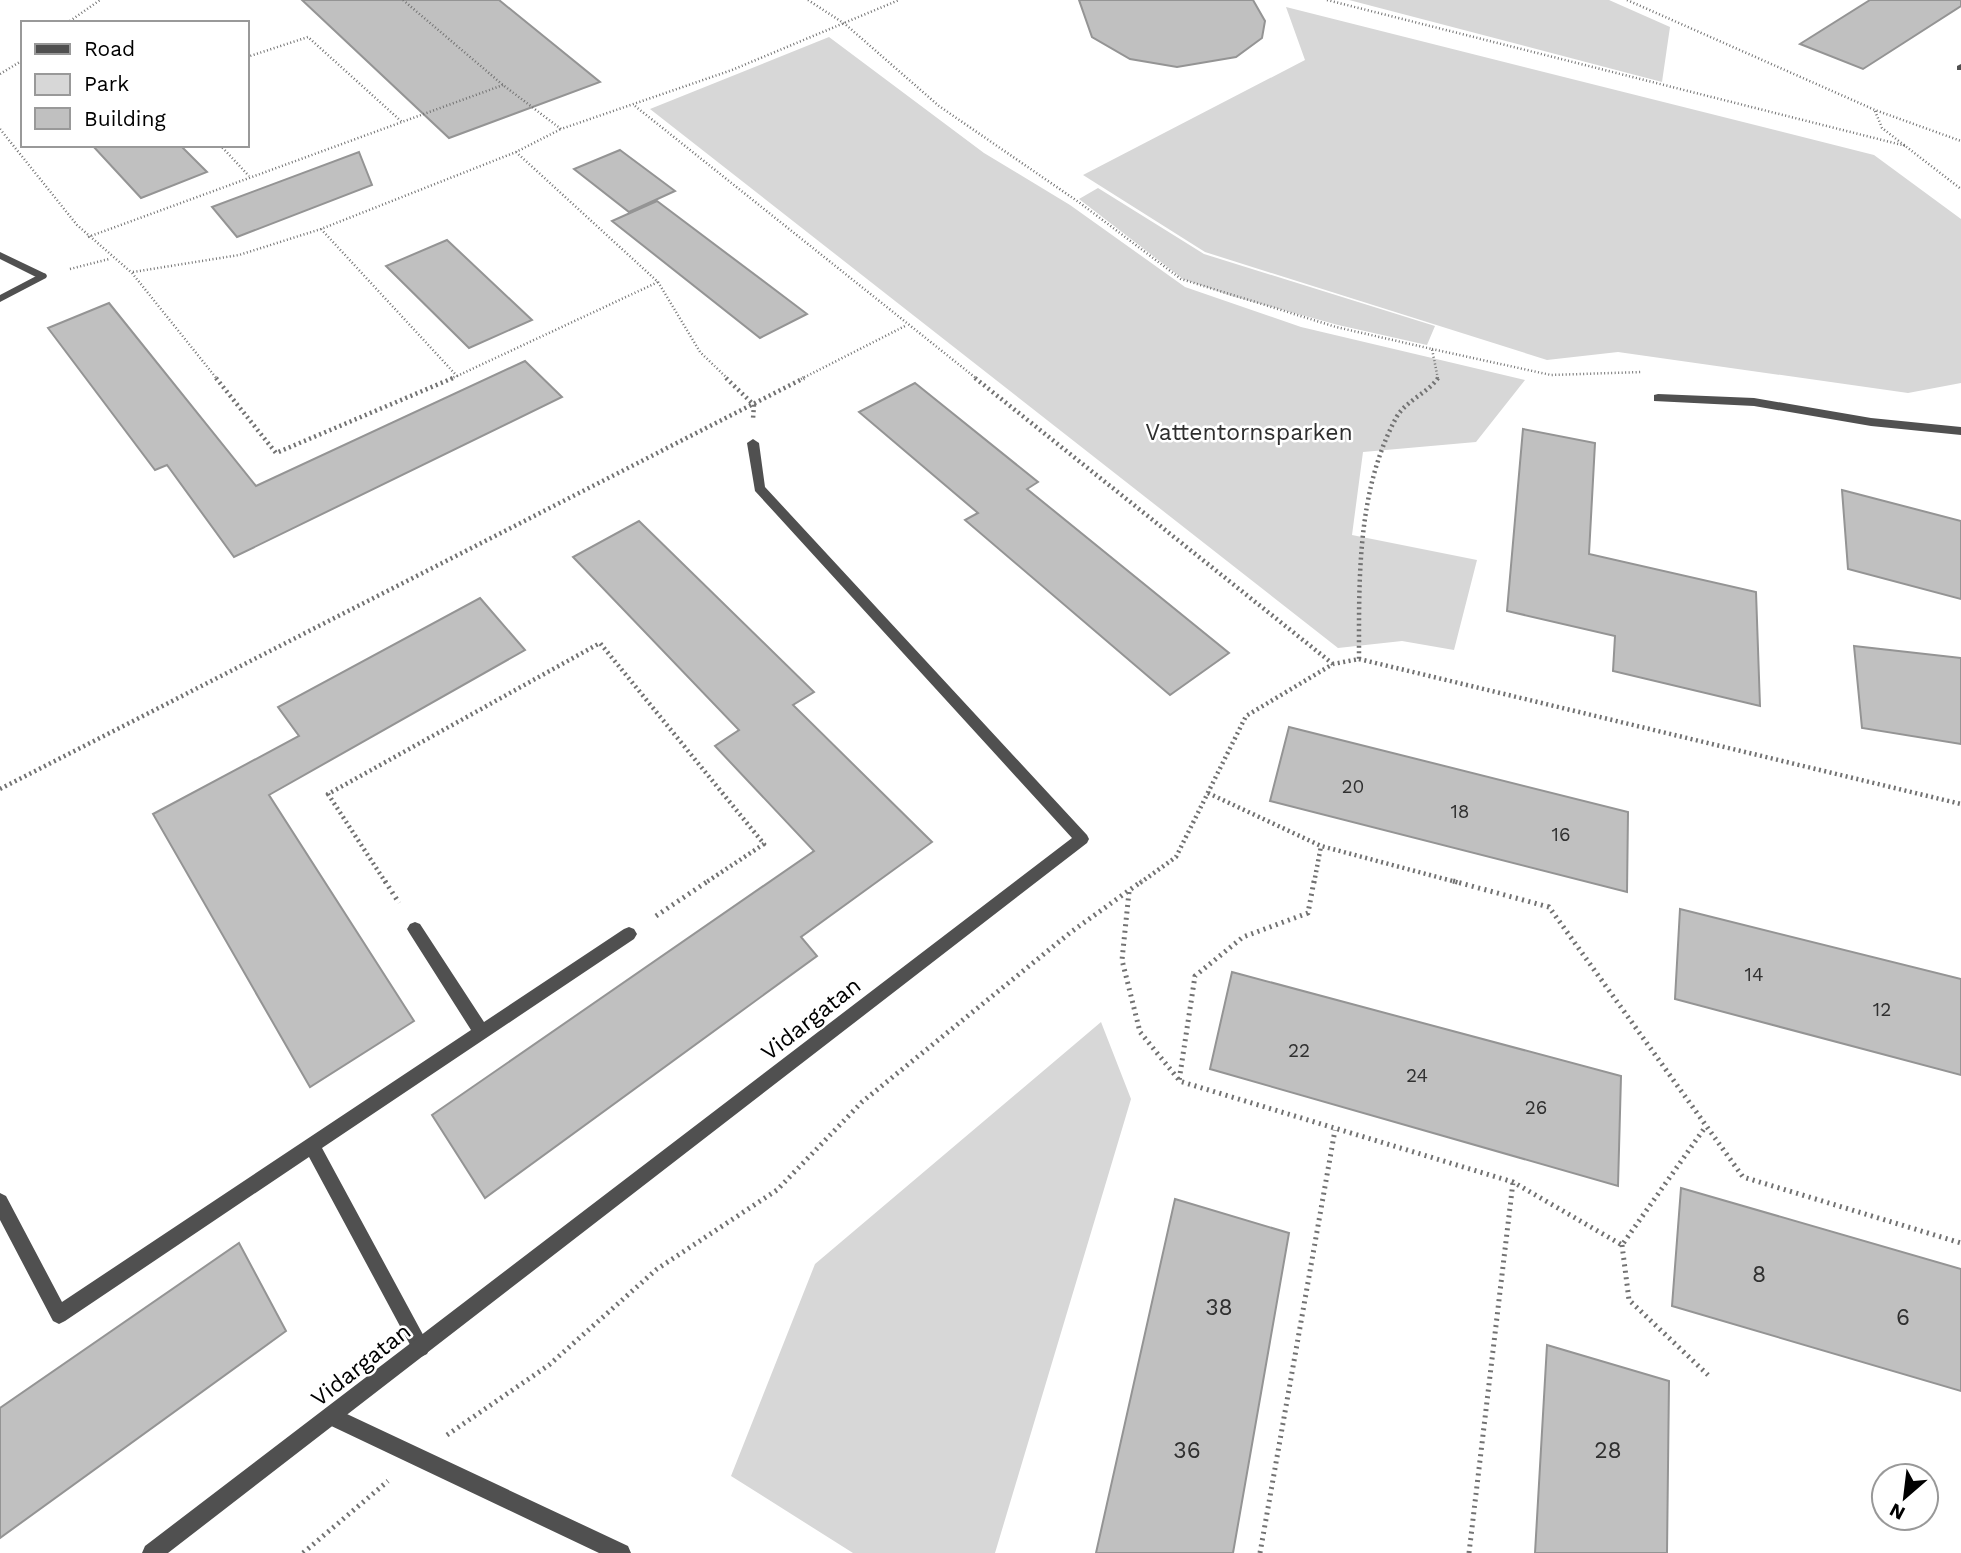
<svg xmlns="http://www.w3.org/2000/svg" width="1961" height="1553" font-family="'Work Sans',sans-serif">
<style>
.green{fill:#d7d7d7}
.building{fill:#c0c0c0;stroke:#949494;stroke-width:2}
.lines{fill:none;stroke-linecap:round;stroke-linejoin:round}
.path-far2{stroke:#727272;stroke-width:2.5;stroke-dasharray:1 2.5;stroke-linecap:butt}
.path-far1{stroke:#727272;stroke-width:4.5;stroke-dasharray:2 3.5;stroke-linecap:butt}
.path{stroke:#727272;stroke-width:5;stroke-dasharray:2 4.5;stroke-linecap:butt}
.service{fill:#505050;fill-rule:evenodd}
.minor{fill:#505050;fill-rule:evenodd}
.labels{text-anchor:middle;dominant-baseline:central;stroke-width:5;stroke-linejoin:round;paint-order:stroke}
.number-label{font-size:19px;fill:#303030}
.park-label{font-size:23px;fill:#2e2e2e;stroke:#fff}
.street-label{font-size:23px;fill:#000;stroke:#fff}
.near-number-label{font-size:23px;fill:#303030}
</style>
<rect width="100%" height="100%" fill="#fff"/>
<!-- green -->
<path class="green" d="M1349,0H1609L1670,27L1662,82Z
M1286,7L1874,155L1961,219V383L1908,393L1618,352L1547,360L1205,252L1083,175L1305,60Z
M829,37L984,153L1070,205L1185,287L1301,327L1525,380L1476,442L1363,452L1352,535L1477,560L1454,650L1402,641L1338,648L650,109Z
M1098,188L1204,254L1435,326L1427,345L1338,325L1231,296L1183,279L1079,199Z
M1101,1022L1131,1099L995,1553H853L731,1476L815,1264Z"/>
<!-- building -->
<path class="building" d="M302,0H499L600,82L449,138Z
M1079,0H1253L1265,21L1262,38L1236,57L1177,67L1130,59L1092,37Z
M1870,0H1961V6L1863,69L1800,44Z
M92,145H180L207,172L141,198Z
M620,150L675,191L629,212L574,169Z
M359,152L372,185L237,237L212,207Z
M657,201L807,314L760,338L612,221Z
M447,240L532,320L469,348L386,266Z
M109,303L256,486L525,361L562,397L234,557L167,465L155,470L48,328Z
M915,383L1038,482L1027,489L1229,653L1170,695L965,520L978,513L859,412Z
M1523,429L1595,443L1589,554L1756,592L1760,706L1613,671L1615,636L1507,611Z
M1842,490L1961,521V599L1848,569Z
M639,521L814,692L793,705L932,842L801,937L817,956L485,1198L432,1115L814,851L715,746L739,730L573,557Z
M480,598L525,650L269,795L414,1021L310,1087L153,814L299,736L278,707Z
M1854,646L1961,658V744L1862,728Z
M1289,727L1628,812L1627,892L1270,801Z
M1680,909L1961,979V1075L1675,999Z
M1232,972L1621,1076L1618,1186L1210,1069Z
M1681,1188L1961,1269V1391L1672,1306Z
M1175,1199L1289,1233L1233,1553H1096Z
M239,1243L286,1331L0,1538V1408Z
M1547,1345L1669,1381L1667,1553H1535Z"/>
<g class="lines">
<!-- path-far2 -->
<path class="path-far2" d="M403,0L503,85L561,129L732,70L899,0
M808,0L845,24L939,106L1080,203L1181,279L1336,327L1432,349L1438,379
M1327,0L1906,146
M1627,0L1875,110L1961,141
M67,23L100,0
M247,57L308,37L402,122
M0,74L23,60
M635,106L977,379
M1875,111L1882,128L1961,189
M0,129L77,225L132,273L217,379
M220,145L249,176
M516,152L658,282L700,352L728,379
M321,229L457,376L449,379
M88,237L503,85
M70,269L109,259
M133,272L239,255L321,229L516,152L561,129
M1432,349L1551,375L1642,372
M457,376L658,282
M801,379L907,325"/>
<!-- path-far1 -->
<path class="path-far1" d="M216,378L276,453L453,378
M726,378L754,405L753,419
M975,378L1333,664
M1359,659L1961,804
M0,789L804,378
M1208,793L1321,846L1460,883
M386,883L328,794L600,643L764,844L705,883
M1140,883L1176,857L1246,716L1333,664L1359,659C1359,578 1357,491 1396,418C1405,401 1428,393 1438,378
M1314,883L1321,846"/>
<!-- path -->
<path class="path" d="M385,881L399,903
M1314,881L1308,913L1243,937L1195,976L1179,1081L1513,1182L1622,1245L1706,1126
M1453,881L1549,907L1743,1177L1961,1243
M1129,892L1122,960L1140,1032L1179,1080
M656,916L708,881
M1622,1245L1629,1300L1708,1375
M447,1435L549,1365L657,1269L777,1190L862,1102L1071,932L1142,881
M303,1553L388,1481
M1260,1553L1335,1130
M1469,1553L1513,1182"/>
<!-- service -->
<path class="service" d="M1961,64V70H1957V66Z
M0,252L46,274L47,276L46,278H38L0,259Z
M415,922L420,924L484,1022L624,929L629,927L634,929L637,934L634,939L322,1148L427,1342L430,1348L427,1354L421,1357L415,1354L309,1157L65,1321L59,1324L53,1321L0,1220V1193L6,1196L62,1302L471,1030L410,934L407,929L410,924Z
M332,1407L628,1546L631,1553H599L325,1423L323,1416L325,1409Z"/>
<!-- minor -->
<path class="minor" d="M42,273L46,274V278L0,302V295Z
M1658,394L1754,398L1871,418L1961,427V435L1871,426L1754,406L1654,401V395Z
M753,439L759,443L765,487L1087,835L1089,839L1087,843L168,1553H142L145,1546L1072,838L755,491L747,443Z"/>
</g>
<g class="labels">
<!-- number labels -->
<g class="number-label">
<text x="1353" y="786">20</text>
<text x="1460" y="811">18</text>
<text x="1561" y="834">16</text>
<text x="1754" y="974">14</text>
<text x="1882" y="1009">12</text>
<text x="1299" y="1050">22</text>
<text x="1417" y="1075">24</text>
<text x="1536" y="1107">26</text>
</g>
<!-- park labels -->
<g class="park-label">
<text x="1249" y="432">Vattentornsparken</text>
</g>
<!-- street labels -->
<g class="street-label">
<text transform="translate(811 1019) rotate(-38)">Vidargatan</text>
<text transform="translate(361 1365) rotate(-38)">Vidargatan</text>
</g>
<!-- near-number labels -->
<g class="near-number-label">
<text x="1759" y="1274">8</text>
<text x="1219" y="1307">38</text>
<text x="1903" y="1317">6</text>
<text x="1187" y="1450">36</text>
<text x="1608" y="1450">28</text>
</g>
</g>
<!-- legend -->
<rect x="21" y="21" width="228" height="126" fill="#ffffff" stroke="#999999" stroke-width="2"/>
<rect x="35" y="44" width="35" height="10" fill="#505050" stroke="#999999" stroke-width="2"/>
<text x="84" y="56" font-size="21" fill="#000000">Road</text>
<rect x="35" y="74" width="35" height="21" fill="#d7d7d7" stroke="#999999" stroke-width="2"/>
<text x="84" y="91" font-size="21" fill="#000000">Park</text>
<rect x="35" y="108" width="35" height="21" fill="#c0c0c0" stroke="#999999" stroke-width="2"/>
<text x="84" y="126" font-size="21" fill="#000000">Building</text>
<!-- north arrow -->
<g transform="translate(1905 1497) rotate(208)"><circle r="33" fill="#ffffff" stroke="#999999" stroke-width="2"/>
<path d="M0-5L12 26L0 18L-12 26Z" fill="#000000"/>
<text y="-10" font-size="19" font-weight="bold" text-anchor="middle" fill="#000000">N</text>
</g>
</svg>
